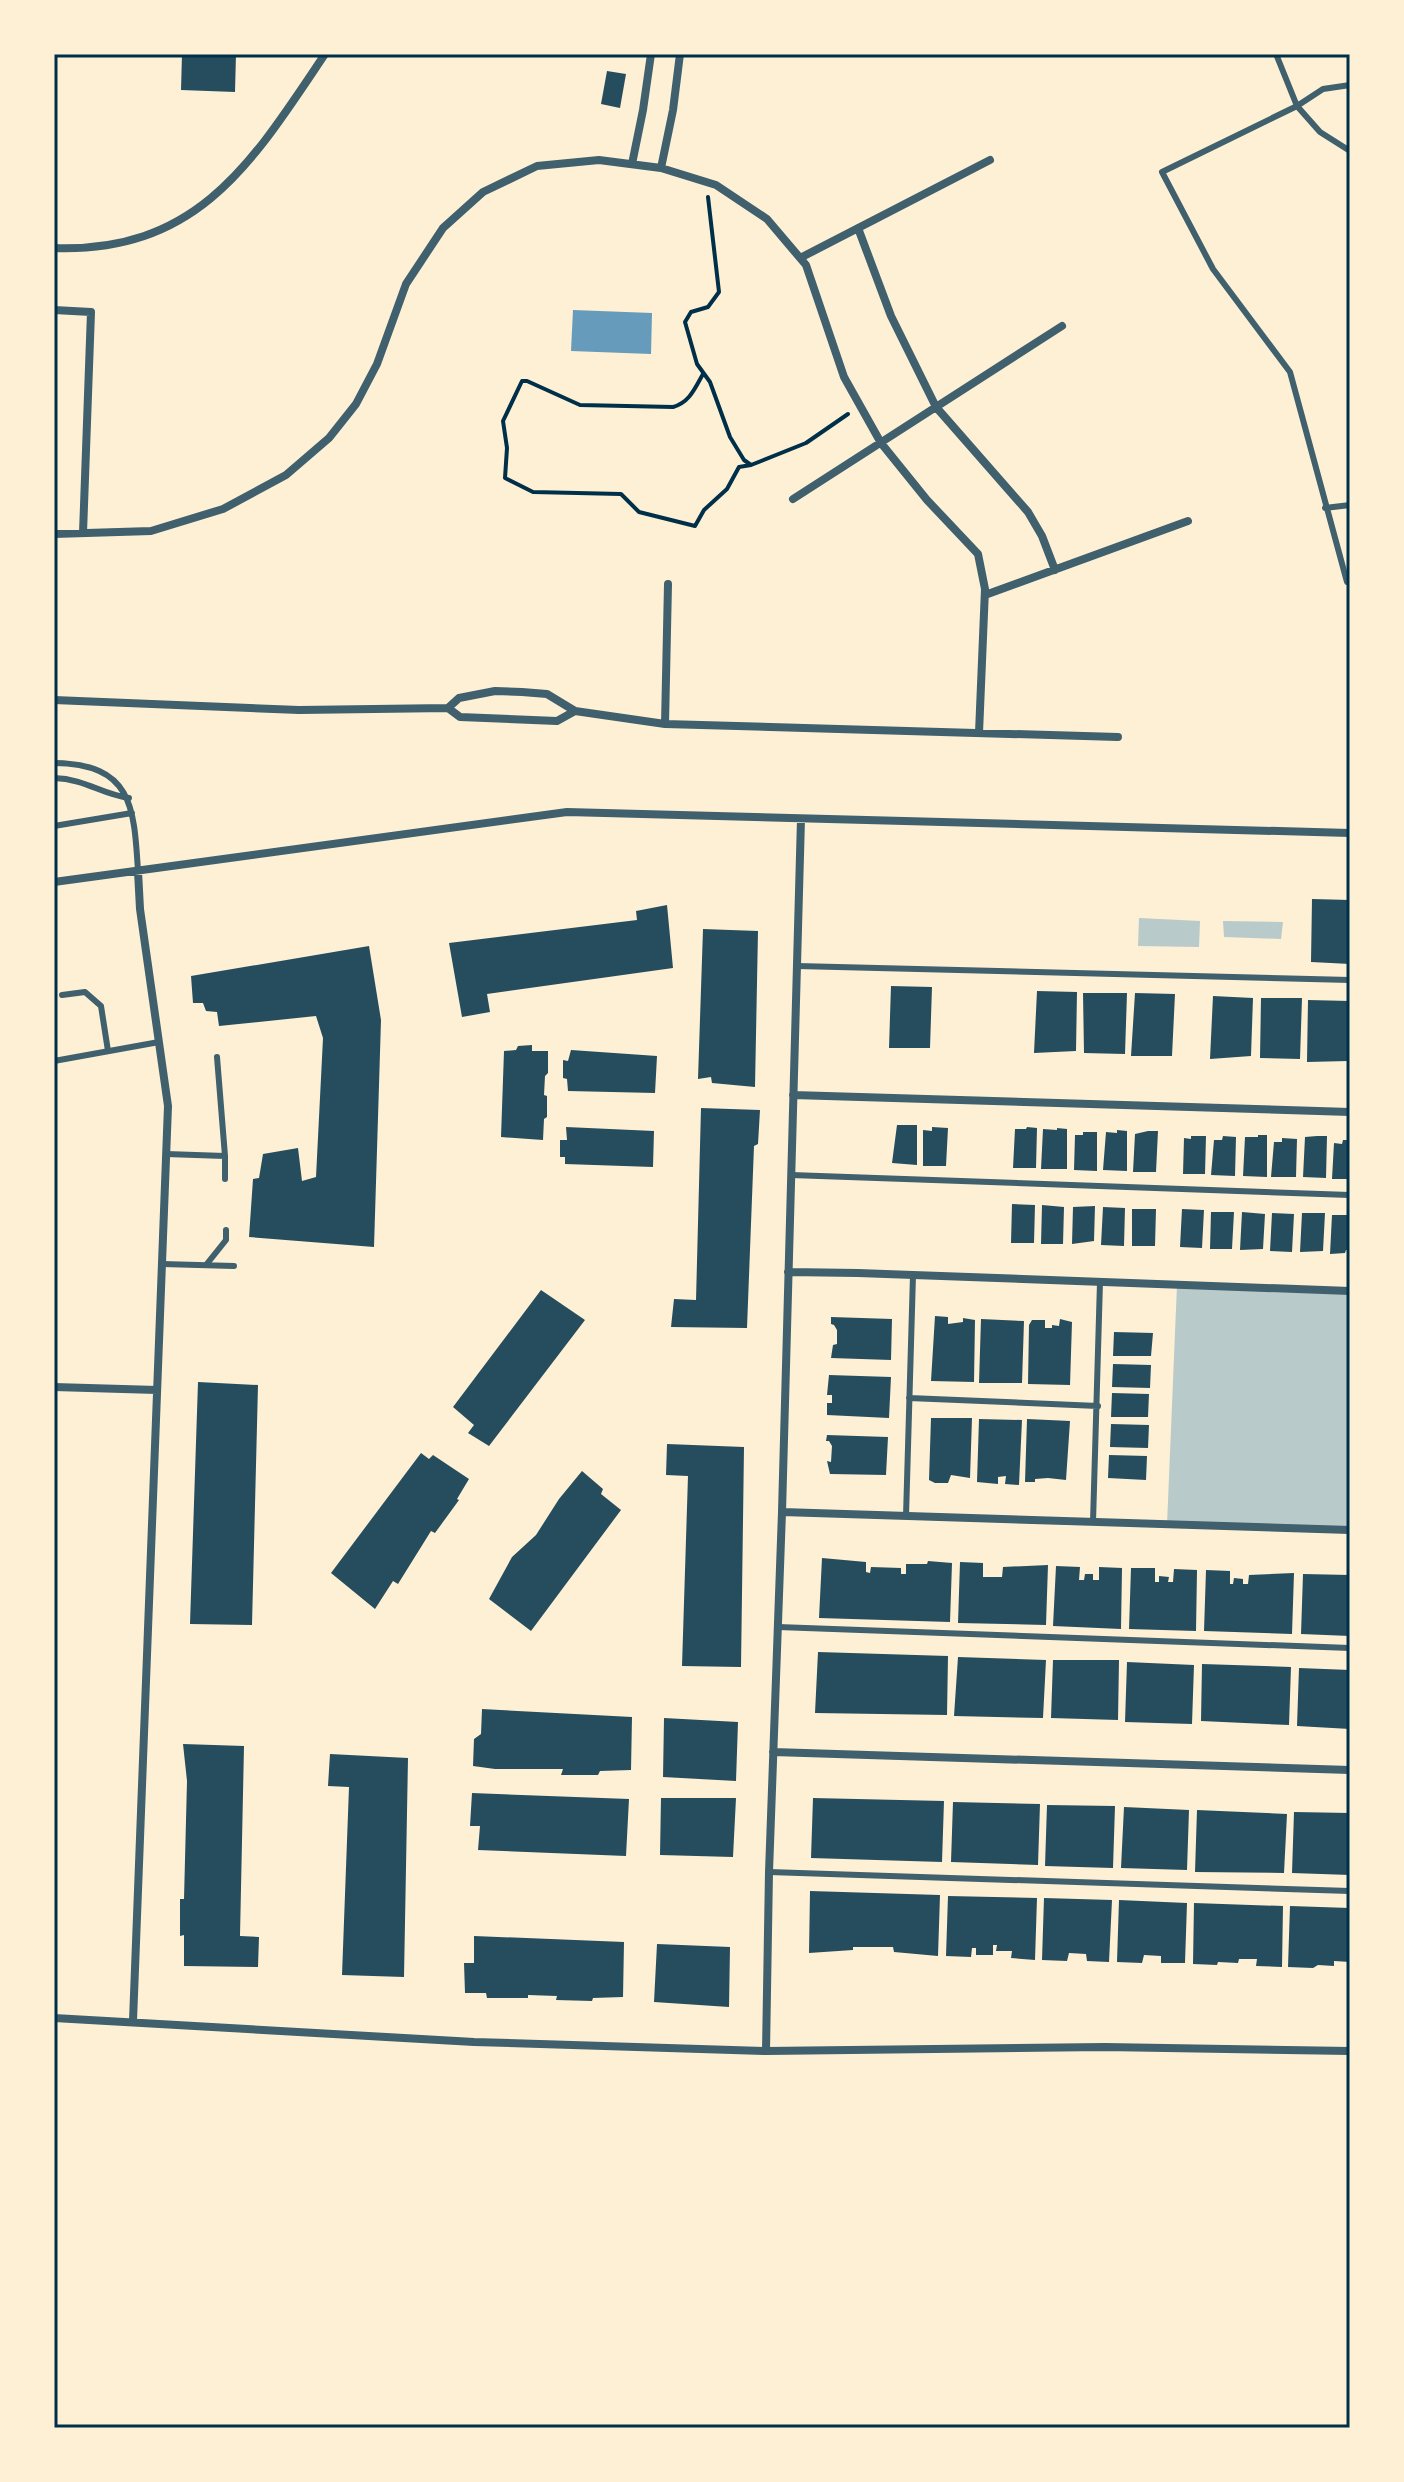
<svg xmlns="http://www.w3.org/2000/svg" width="1404" height="2482" font-family="Overpass,sans-serif">
<style>
.green{fill:#b9caca}
.water{fill:#669bbc}
.building{fill:#264d5e}
.lines{fill:none;stroke-linecap:round;stroke-linejoin:round}
.path{stroke:#003049;stroke-width:4}
.service{stroke:#3f606c;stroke-width:6}
.minor{stroke:#3f606c;stroke-width:8}
.neatline{fill:none;stroke:#003049;stroke-width:3}
</style>
<rect width="100%" height="100%" fill="#fdf0d5"/>
<!-- green -->
<path class="green" d="M1139,918L1200,921L1199,947L1138,946Z
M1223,921L1283,922L1281,939L1224,937Z
M1177,1285L1350,1291V1530L1167,1525Z"/>
<!-- water -->
<path class="water" d="M573,310L652,313L651,354L571,351Z"/>
<!-- building -->
<path class="building" d="M182,54H236L235,92L181,90Z
M607,71L626,74L620,108L601,104Z
M1312,899L1350,900V964L1311,962Z
M667,905L673,968L487,994L490,1012L462,1017L449,943L637,920L636,911Z
M703,929L758,931L755,1087L712,1083L711,1077L698,1079Z
M369,946L381,1020L374,1247L249,1237L253,1179L259,1178L263,1154L298,1148L302,1181L316,1177L323,1038L316,1016L219,1026L217,1012L206,1011L203,1003H193L191,976Z
M891,986L932,987L930,1048H889Z
M1037,991L1077,992L1076,1051L1034,1053Z
M1083,993H1127L1125,1054L1084,1053Z
M1135,993L1175,994L1172,1056H1131Z
M1213,996L1253,998L1251,1056L1210,1059Z
M1261,998H1302L1300,1059L1260,1058Z
M1308,1000L1350,1001L1348,1061L1307,1062Z
M532,1045V1051H548V1073L545,1076L544,1095L547,1096V1117L544,1119L543,1140L501,1137L504,1051L516,1050L518,1046Z
M571,1050L657,1056L655,1093L568,1091L567,1079L563,1078V1060L568,1061Z
M701,1108L760,1110L758,1144L754,1146L747,1328L671,1327L674,1299L696,1300Z
M897,1125H917V1165L892,1163Z
M566,1127L654,1131L653,1167L565,1164V1157H560V1140H567Z
M932,1127L948,1128L946,1166H923V1130L932,1131Z
M1027,1127L1037,1128L1036,1168H1013L1015,1129H1026Z
M1057,1128L1067,1129V1169H1041L1043,1129L1057,1130Z
M1117,1130L1127,1131V1171L1103,1170L1106,1132L1117,1133Z
M1148,1131H1158L1156,1172H1133L1135,1134Z
M1083,1132H1097V1171L1074,1170L1075,1135H1083Z
M1258,1135H1267V1177L1243,1176L1245,1137H1258Z
M1191,1136H1206L1205,1174H1183L1184,1138L1191,1139Z
M1223,1136L1236,1137L1235,1176L1211,1175L1214,1140H1222Z
M1317,1136H1327L1326,1178L1303,1177L1305,1137Z
M1282,1138L1297,1139L1296,1177H1271L1274,1142H1282Z
M1343,1140H1350V1179H1332L1334,1143L1342,1144Z
M1012,1204L1035,1205L1034,1243H1011Z
M1042,1205L1064,1207L1063,1244H1041Z
M1095,1206L1094,1241L1072,1244L1073,1207Z
M1103,1207L1125,1208L1124,1246L1101,1245Z
M1132,1209H1156L1155,1246H1132Z
M1182,1209L1204,1210L1202,1248L1180,1247Z
M1211,1212H1234L1232,1249H1210Z
M1242,1212L1265,1214L1263,1249L1240,1250Z
M1272,1213L1294,1214L1292,1252L1270,1251Z
M1302,1213H1325L1323,1251L1300,1252Z
M1332,1215H1350V1250H1346L1345,1253L1330,1254Z
M541,1290L585,1320L489,1446L468,1433L474,1425L453,1407Z
M935,1316L948,1317V1324L963,1322V1318L975,1320L974,1382L931,1381Z
M831,1317L892,1319L891,1360L831,1358L833,1345L837,1344V1330L834,1325L831,1324Z
M981,1319L1024,1321L1022,1383H979Z
M1060,1319L1072,1322L1070,1385L1028,1384L1029,1325L1032,1320H1045V1328H1052V1325L1059,1326Z
M1114,1332L1153,1333L1151,1356H1113Z
M1113,1364L1151,1365L1150,1388L1112,1387Z
M829,1375L891,1377L889,1418L827,1415V1403H832V1395H827Z
M198,1382L258,1385L252,1625L190,1624Z
M1112,1393L1149,1394L1148,1417H1111Z
M931,1418H972L970,1478L951,1475L948,1483H935L929,1480Z
M979,1419L1022,1420L1019,1485L1005,1484L1006,1476L998,1477V1484L977,1482Z
M1027,1419L1070,1421L1066,1480L1048,1478L1035,1479V1482H1025Z
M1111,1424L1149,1425L1148,1448L1110,1447Z
M827,1435L888,1437L886,1475L830,1474L827,1461L831,1462L832,1446L829,1441H826Z
M667,1444L744,1447L741,1667L682,1666L688,1476L666,1475Z
M421,1453L429,1459L433,1455L469,1479L457,1499L459,1500L435,1533L431,1531L398,1584L393,1581L375,1609L331,1573Z
M1109,1455L1147,1456L1146,1480L1108,1478Z
M582,1471L603,1489L601,1494L621,1510L531,1631L489,1599L512,1557L536,1535L559,1499Z
M822,1558L866,1562V1572L870,1573L871,1567L901,1568V1574H906V1564H927L928,1561L952,1563L950,1622L819,1618Z
M960,1562L983,1563V1577H1002L1003,1567L1048,1565L1046,1625L958,1623Z
M1056,1566L1080,1567L1079,1580H1084L1085,1574H1093V1580H1099V1567L1122,1568L1121,1629L1053,1626Z
M1131,1568H1155V1582H1159V1576L1169,1577L1168,1582H1173L1174,1569L1197,1570L1196,1631L1129,1629Z
M1206,1570L1230,1571V1584H1233L1234,1578L1243,1579V1584H1248L1249,1575L1294,1573L1292,1634L1204,1631Z
M1303,1574L1350,1575V1636L1301,1634Z
M818,1652L948,1656L947,1715L815,1713Z
M958,1657L1046,1660L1043,1718L954,1716Z
M1053,1660H1119L1118,1720L1051,1718Z
M1127,1662L1194,1665L1192,1724L1125,1722Z
M1202,1664L1291,1667L1289,1725L1201,1721Z
M1299,1668L1350,1670V1729L1297,1726Z
M482,1709L632,1717L631,1770L600,1771L598,1775H561L563,1769H495L473,1766L474,1739L481,1734Z
M664,1718L738,1722L736,1781L663,1777Z
M183,1744L244,1746L240,1936L259,1937L258,1967L184,1966V1935L180,1936V1899H184L187,1781Z
M330,1754L408,1758L404,1977L342,1975L349,1787L328,1786Z
M472,1793L629,1799L626,1856L478,1850L480,1826H470Z
M661,1798H736L733,1857L660,1855Z
M813,1798L944,1801L942,1862L811,1858Z
M953,1802L1040,1804L1038,1865L951,1862Z
M1047,1805L1115,1806L1113,1868L1045,1866Z
M1124,1807L1189,1810L1187,1870L1121,1868Z
M1197,1810L1287,1814L1284,1873L1195,1872Z
M1294,1812L1350,1813V1875L1292,1873Z
M810,1891L940,1895L938,1956L894,1952L893,1947H853V1950L809,1953Z
M948,1896L1037,1898L1035,1960L1011,1958L1012,1951H996L997,1945H993V1955H976V1948H972L971,1957L946,1956Z
M1044,1898L1112,1900L1109,1962L1087,1961L1086,1954L1069,1953L1067,1961L1042,1960Z
M1119,1900L1187,1903L1185,1963H1161V1956L1144,1955L1142,1963L1117,1962Z
M1194,1903L1283,1906L1282,1967L1256,1966L1257,1959H1239L1238,1963L1218,1962L1217,1965L1193,1964Z
M1290,1906L1350,1908V1962L1334,1961V1966L1318,1965L1313,1968L1288,1967Z
M474,1936L624,1942L623,1997L593,1998L592,2001L556,2000L557,1996L528,1995V1998H487L486,1993H465L464,1963H474Z
M657,1944L730,1947L729,2007L654,2002Z"/>
<g class="lines">
<!-- path -->
<path class="path" d="M708,197L719,292L708,307L691,312L685,322L697,364L710,382L730,437L744,460L751,465L806,443L848,414
M703,374C695,388 690,402 673,407L580,405L527,381H522L503,421L507,448L505,478L533,492L621,494L639,512L695,526L704,510L727,489L739,467L751,465"/>
<!-- service -->
<path class="service" d="M1276,54L1297,106L1162,172L1213,269L1290,372L1347,582H1350
M1350,85L1323,89L1297,106L1320,132L1350,151
M1325,508L1350,505
M54,763C132,764 134,806 138,871
M54,778C86,779 100,794 129,798
M54,826L132,813
M797,966L1350,980
M62,995L85,992L101,1006L108,1051
M217,1057L225,1156
M54,1061L159,1042
M166,1154L225,1156V1179
M791,1175L1350,1195
M162,1264L234,1266
M206,1265L226,1240V1230
M909,1398L1098,1406
M906,1516L913,1275
M1093,1522L1100,1282
M778,1627L1350,1648
M769,1872L1350,1891"/>
<!-- minor -->
<path class="minor" d="M632,164L643,110L651,54
M661,168L673,110L680,54
M858,228L891,316L936,407L1028,512L1042,536L1055,570
M54,248C199,253 253,161 325,54
M800,258L990,160
M54,310L91,312L83,533
M793,499L1062,326
M54,534L151,531L223,509L286,475L329,438L356,404L377,364L406,284L443,228L483,192L537,166L599,160L661,168L716,185L767,219L806,265L844,377L881,443L927,500L978,554L985,589L979,733
M985,595L1188,521
M54,700L299,710L448,708L460,717L557,721L575,711
M448,708L459,698L495,691L522,692L547,694L575,711L665,724L1118,737
M665,724L668,584
M54,882L567,812L1350,833
M793,1095L1350,1112
M788,1272L858,1273L1350,1291
M54,1387L157,1390
M782,1512L1350,1530
M773,1752L1350,1770
M54,2018L474,2042L766,2051L1105,2047L1350,2051
M133,2021L168,1106L140,909L138,871
M766,2051L769,1872L782,1512L801,819"/>
</g>
<!-- border -->
<rect width="1404" height="2482" fill="none" stroke="#fdf0d5" stroke-width="112"/>
<rect x="56" y="56" width="1292" height="2370" class="neatline"/>
</svg>
